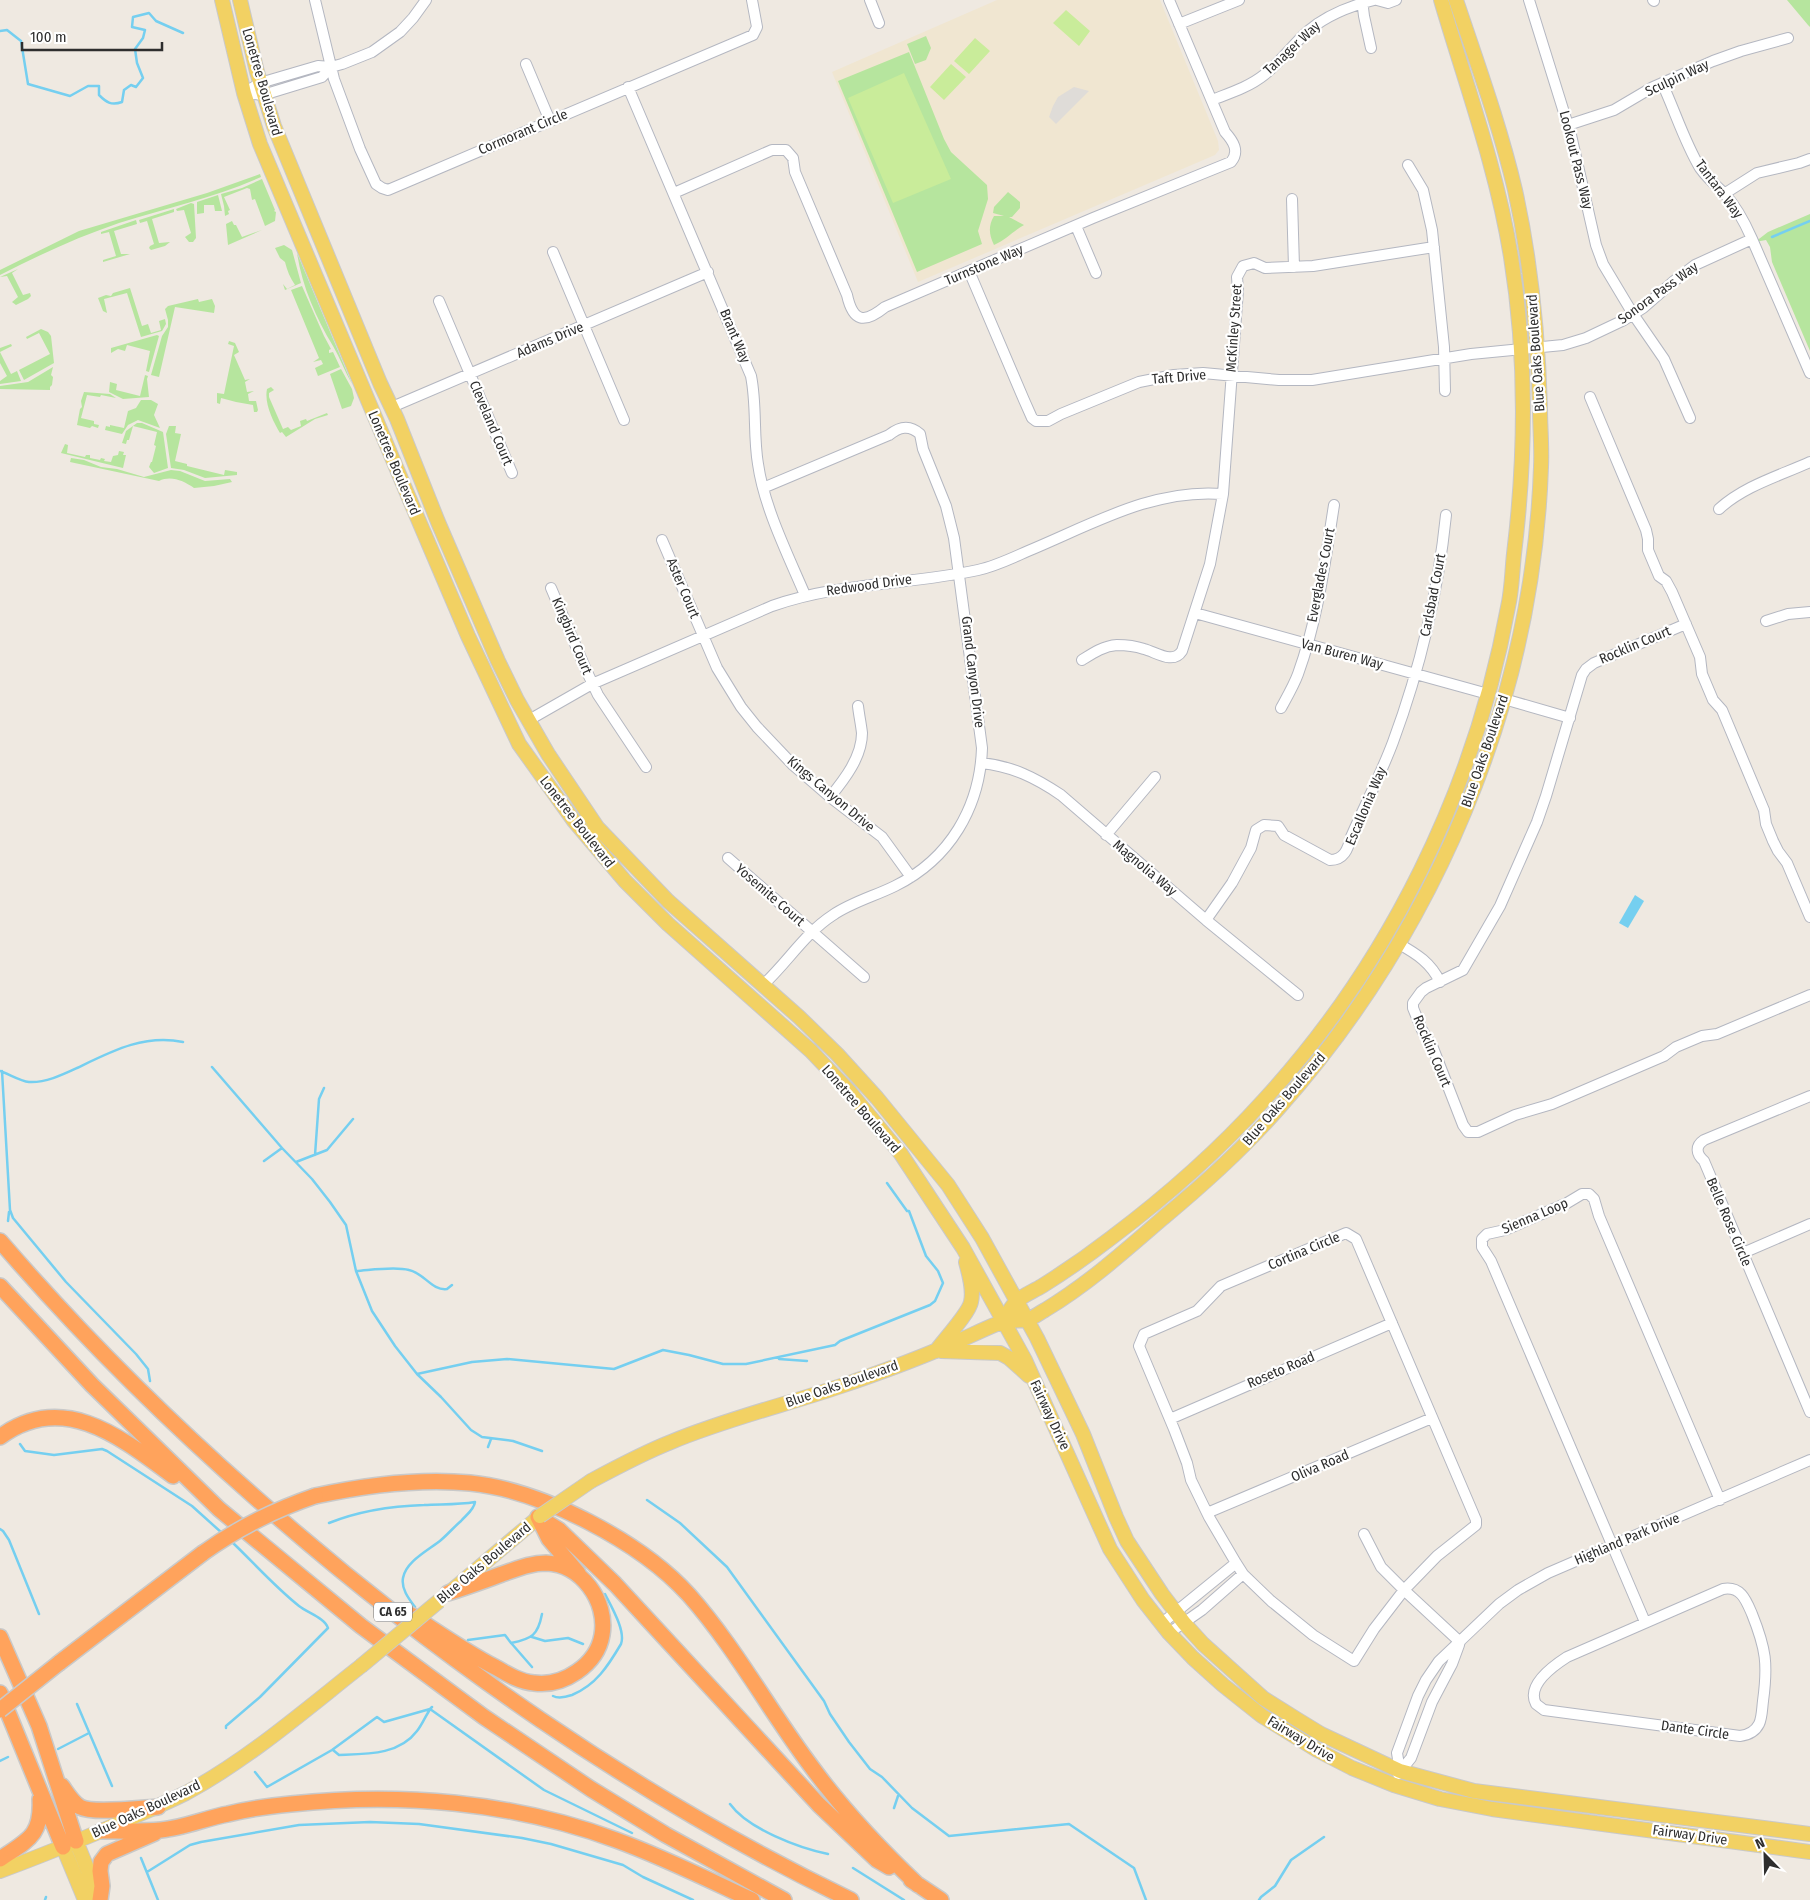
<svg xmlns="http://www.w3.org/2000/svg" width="1810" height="1900" font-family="'Fira Sans Condensed',sans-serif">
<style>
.education{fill:#f0e6d1}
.green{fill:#b6e59e}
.pitch{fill:#c9ec9a}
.plaza{fill:#dfdcd8}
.water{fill:#75cff0}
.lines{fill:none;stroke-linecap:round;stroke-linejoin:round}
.stream{stroke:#75cff0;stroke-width:2.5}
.minor-casing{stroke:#b4b7c1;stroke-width:12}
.major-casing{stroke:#c9c9c9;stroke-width:16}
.highway-casing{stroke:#c9c9c9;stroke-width:18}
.minor{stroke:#fff;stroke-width:10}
.major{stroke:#f2d163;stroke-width:14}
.highway{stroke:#ffa35c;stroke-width:15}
.major-bridge-casing{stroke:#c9c9c9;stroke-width:16;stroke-linecap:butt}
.highway-bridge-casing{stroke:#c9c9c9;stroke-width:18;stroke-linecap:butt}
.major-bridge{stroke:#f2d163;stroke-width:14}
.highway-bridge{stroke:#ffa35c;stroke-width:15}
.labels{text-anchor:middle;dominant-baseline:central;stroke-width:4.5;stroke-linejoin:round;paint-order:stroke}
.shield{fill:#fff;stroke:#6d6d6d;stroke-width:1}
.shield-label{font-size:12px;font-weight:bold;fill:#2e2e2e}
.street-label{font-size:14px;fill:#2e2e2e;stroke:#fff}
</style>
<rect width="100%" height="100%" fill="#efe9e1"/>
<!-- education -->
<path class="education" d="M997,0H1160L1218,141L1219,150L1215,155L918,282L832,72Z"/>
<!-- green -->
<path class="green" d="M1787,0H1810V27L1808,25Z
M926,36L931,48L926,60L915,64L907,44Z
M909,52L944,139L951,152L987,185L988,199L978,231L982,244L917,272L838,81Z
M260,174L261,177C216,197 167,208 119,223C78,237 39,255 0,275V270L79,231L207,193Z
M262,179L275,210L274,211L276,212L275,221L265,226L255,199L252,200L250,189L247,188L224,197L230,210L228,211L229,214L225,216L224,206L221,194L242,188Z
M1008,192L1020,202V208L1012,217H1009L1024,225C1013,231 1006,240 994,245C989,235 988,226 994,216H1004L993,213L994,207Z
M218,195L222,211H215L214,205H204V213L197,214V202Z
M191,203L194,204L196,238L193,242H189L185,237L191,233L184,210L177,211L176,209Z
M174,209V212L152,219L159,243L170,242L165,246L151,250L149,248L150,246L154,244L147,221L140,223L139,220Z
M1810,214V351L1772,262L1770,247L1766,240L1755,242L1768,232Z
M136,220L137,224L114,231L121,254H130L103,262V260L116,256L109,232L101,234V232Z
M232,221L234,225H236L242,237L262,230L228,245L226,224Z
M284,245L292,250L301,283L285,290L283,284L287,289L295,285C290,278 287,270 285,262L280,258L275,248Z
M297,253L352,384C345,372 340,358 333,346C316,318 302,286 297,253Z
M18,269L12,273L23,295L30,293L31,296L28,299L16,305L12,302L18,297L7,276L0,277Z
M302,286L324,336L331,349L329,350V353L333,352L340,367L318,376L315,368L323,364L321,360L313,362L319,358L291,290Z
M130,288L142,326L148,324L151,333L161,330L159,321L165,319L166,324L162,331L141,337L127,293L104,299L107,313L103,311L98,298L106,295L111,296L113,293Z
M198,299L199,302L212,299L215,306L214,313L175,307L159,377L151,375L162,336L168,327V320L165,309L168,306Z
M41,329L48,332L51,336L54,363L24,380L19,370L50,354L39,333L27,339L26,337Z
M157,335L159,336L149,372L146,371L150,351L127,345L125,351L118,349L111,353V348Z
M229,341L235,343L239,352L234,355L245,380L250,379L245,382L247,392L254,391L248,394L249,401H256L258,410L257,412H254L253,405L236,402L221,398L220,404L217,403V393L224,394L234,346L228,344Z
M11,344L12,346L0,352L11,374L17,371L21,381L0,384V381L7,376L0,363V348Z
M53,367L51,375L53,377L52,385L50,387V390L0,389V386L28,382Z
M341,369L352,389L354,398L351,406L342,409L330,374Z
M145,375L148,376L147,379L149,397L123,399L109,392L110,382L117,384L116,390L140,396Z
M271,387L274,390L269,393V397L283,429L288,427L291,430L301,426L300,421L306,419L307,421L327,413L328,415L315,419L286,437L282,432L280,433C273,421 264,403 267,389Z
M84,392L110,394L116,398L101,395L100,397L87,395L81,418L94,421V424L99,425L98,428L92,426L90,428L77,425L80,409L82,407L81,401Z
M141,400H151L158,404L154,415L160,428L138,420L128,425L122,434L105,430L106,426L110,427V425L124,428L128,411L136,408Z
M137,423H142L163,432L168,468L154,473L149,467L151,462H152L156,446L154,445L157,432L133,426L129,440H127L126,444L122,443L126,431Z
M169,426H176L175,433L181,434L175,461L187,464V466L224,475L225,470L237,472V475L205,478L184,470L171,468L166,434Z
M65,444L68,445L67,453L85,457L86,455H90V458L100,460L101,458L105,459L104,461L111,462L113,456L118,455L119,451L124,452L123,455H126L123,468L61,453Z
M71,458L84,460L101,467L117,469L144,477L171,470L180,471L205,481L230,479L232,482L214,486L194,488C184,481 171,475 159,481L70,462Z"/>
<!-- pitch -->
<path class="pitch" d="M1066,10L1090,31L1079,46L1053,23Z
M975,38L990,51L969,74L954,61Z
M951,64L966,77L944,100L930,87Z
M904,73L951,179L893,203L848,98Z"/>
<!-- plaza -->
<path class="plaza" d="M1074,87L1089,91L1056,124L1049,117L1053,106L1058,97Z"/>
<!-- water -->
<path class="water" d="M1635,895L1644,901L1628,928L1619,923Z"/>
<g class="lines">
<!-- stream -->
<path class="stream" d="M0,31L7,30L21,41L28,84L70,96L88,86H99V95C106,102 111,106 122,102L124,90L131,85L136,87L143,78L137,63L135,49L143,38L145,30L132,27L133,17L149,13L156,21L183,33
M1772,237L1810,221
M212,1067L282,1148L312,1179L330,1202L346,1225L356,1271L372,1311L395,1346L417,1374L441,1397L471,1430L482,1437L513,1441L542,1451
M0,1071C9,1074 20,1081 29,1082C45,1083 62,1075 77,1068C112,1051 144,1034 183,1042
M2,1071L10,1210L13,1218L66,1282L136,1354L148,1369L150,1381
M315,1155L319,1099L324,1088
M264,1161L282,1148
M296,1162L327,1150L353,1119
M8,1221L9,1212
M356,1271C371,1270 395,1266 409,1270C424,1273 432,1291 447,1289L452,1285
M779,1359L807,1361
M417,1374L472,1362L507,1359L614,1369L663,1350L689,1355L723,1364H746L835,1345L840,1341L930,1305L935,1301L943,1283L938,1271L926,1256L909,1211H907L887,1183
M20,1444L25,1451L54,1455L102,1449L107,1451L192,1506L222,1533
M488,1447L491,1439
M647,1500L680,1523L727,1567L824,1701L830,1714L849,1742L870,1769L882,1777L912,1808L949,1836L1069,1824L1134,1868L1146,1900
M329,1523C359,1511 392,1506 424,1505C441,1504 458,1505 475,1502C474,1510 466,1515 461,1521C454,1527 448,1534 441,1540C429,1550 406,1561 403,1578C401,1589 409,1599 415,1607
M0,1529L3,1531L9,1540L39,1614
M532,1637L545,1641L568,1638L583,1644
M468,1640L505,1635L511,1643C532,1639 538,1635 542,1614
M512,1644L532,1667
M553,1696C559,1699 566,1697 572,1695C596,1685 608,1666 621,1644C626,1631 611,1606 605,1594
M77,1704L112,1786
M432,1707L430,1709L544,1790L632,1833
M226,1728V1726L260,1697L328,1628C325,1618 308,1613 299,1606C274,1586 254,1563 232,1542
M58,1749L89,1733
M333,1750L339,1755C367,1754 399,1755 417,1731C422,1725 425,1717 429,1711
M0,1761L8,1757
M255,1772L267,1787L332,1750L377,1717L384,1722L430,1709
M730,1804C748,1829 799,1848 828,1854
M894,1808L898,1796
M141,1858L158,1900
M853,1868L904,1900
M147,1872L190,1845L201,1842L299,1825L370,1822L419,1824L522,1838L551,1844L623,1865L643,1877L693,1900
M45,1900L46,1897
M1259,1900L1261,1897L1275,1886L1291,1860L1324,1837"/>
<defs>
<path id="minor" d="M315,0L334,79L360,149L376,184L382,188L388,190L753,35L757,27L752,0
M870,0L879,23
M1362,0L1364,16L1371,48
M1377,0L1388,3L1396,0
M1529,0L1571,135L1596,245L1603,264L1633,314L1664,359L1690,418
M1653,0L1654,1
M1179,24L1239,0
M526,64L550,121
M1662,83C1675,111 1684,141 1700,168C1707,178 1715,185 1724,193C1736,206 1745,223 1752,239
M628,87L751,376C757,406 753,435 758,464C764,507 788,555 805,595
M244,93L260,83L318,66L331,67L342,64L372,52L400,32L413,18L426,0
M244,93L263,95L322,77L331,67
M1212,100C1230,93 1249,87 1264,75C1281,62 1292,45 1308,31C1327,15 1350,6 1374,0
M1568,125L1614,110L1653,87L1713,61L1741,51L1788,38
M1408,165L1423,190L1432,230L1444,347L1445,391
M674,193L772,150H786L793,158L795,172L847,295C853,322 864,324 885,307L1093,218L1231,162C1240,151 1233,141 1225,132L1169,0
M1724,194L1757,173L1799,163L1810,159
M1292,199L1294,267
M1076,226L1096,273
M553,252L624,420
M969,271L1024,400L1032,418L1036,421H1048L1061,414L1139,382L1174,375L1203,373L1279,380H1312L1471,354L1563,345L1586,338L1624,320L1643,308L1674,281L1695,265L1752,239L1810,373
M439,301L512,473
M1590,397L1646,530L1648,539V550L1659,576L1666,581L1672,592L1700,657L1702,674L1713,700L1722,710L1764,810L1766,824L1773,841L1778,851L1787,863L1810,917
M392,407L708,272
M1719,509C1744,486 1779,476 1810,462
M662,540L717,668L741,707L757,727L793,765L830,797L882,837L911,877
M551,588L587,672L598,695L646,767
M1195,613L1488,694
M1766,621L1788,614L1810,612
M1686,624L1594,663L1586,669L1582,675L1546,796L1537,822L1500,906L1463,970L1426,988L1421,992L1413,1003V1008L1422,1030L1433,1048L1463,1125L1468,1132H1478L1515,1115L1552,1104L1664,1056L1676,1047L1702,1036L1717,1034L1810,995
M1082,660C1093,653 1103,646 1117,645C1126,645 1135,646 1144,649C1156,652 1173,665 1182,651L1210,564L1223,494L1238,290L1237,277L1243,266L1254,263L1265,268L1313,266L1434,247
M1504,699L1570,718
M1281,708C1287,697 1294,685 1298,674C1318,619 1325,562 1334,505
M529,720L592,684L772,606C840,582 909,585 978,570C996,566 1012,558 1028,551C1091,525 1153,488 1223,494
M981,763C1012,766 1036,778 1061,795L1206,920L1298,995
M830,797C844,780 862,757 862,733C861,724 859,715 858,706
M1106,835L1155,777
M728,858L864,977
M1206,920L1232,883L1251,848L1256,830L1264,825L1278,826L1284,835L1330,860C1344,860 1348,849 1351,837C1365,805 1381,774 1393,742C1420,669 1438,593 1446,515
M1399,944C1417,954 1431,963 1440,982
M763,985C787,963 805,933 833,915C852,902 875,896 895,886C950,859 980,807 982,748L954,538L946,506L923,449L920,434C909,424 899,427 889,435L763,488
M1810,1096L1704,1140C1695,1146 1696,1154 1704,1161L1810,1412
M1743,1253L1810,1224
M1170,1419L1392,1323
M1207,1513L1432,1418
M1364,1534L1381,1567L1404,1590L1374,1629L1354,1661L1313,1635L1271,1601L1243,1574L1236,1563L1209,1517L1191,1480L1187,1463L1174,1429L1139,1346L1144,1334L1197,1311L1221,1286L1346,1233L1356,1239L1476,1520V1525L1437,1556L1404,1590L1460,1642
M1723,1589C1741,1586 1746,1600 1752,1614C1766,1649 1768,1664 1763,1701C1762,1709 1762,1718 1759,1724C1755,1732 1748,1735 1740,1736L1544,1710L1536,1704C1526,1685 1553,1666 1567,1657Z
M1645,1622L1491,1261L1482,1247V1239L1487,1234L1505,1230L1567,1203L1582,1194H1589L1594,1199L1599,1216L1720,1500
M1161,1624L1236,1563
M1169,1633L1202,1610L1243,1574
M1400,1771L1397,1753L1418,1696L1426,1680L1439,1661L1499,1604L1518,1590L1548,1573L1810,1460
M1398,1774L1411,1758L1432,1702L1452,1664L1459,1645"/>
<path id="major" d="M222,0L244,93L260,144L412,505L468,636L519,744L574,821L625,881L668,924L811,1051L849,1091L901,1154L963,1248L1025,1360L1110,1549L1143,1600L1169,1633L1193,1658L1223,1685L1262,1716L1317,1750L1352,1768L1394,1785L1440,1799L1492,1809L1810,1852
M240,0L257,72L274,126L380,383L397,419L438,522L498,661L517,700L548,754L597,827L668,901L799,1017L837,1054L877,1098L948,1185L982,1238L1037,1338L1083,1434L1116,1517L1127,1541L1162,1594L1184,1623L1203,1644L1263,1698L1298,1720L1321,1734L1400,1771L1474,1791L1810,1834
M1004,1321C1007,1315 1011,1306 1016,1302C1023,1295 1034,1291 1042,1286C1066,1271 1089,1255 1111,1238C1167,1196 1218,1151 1264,1100C1389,964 1475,789 1508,607C1512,590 1512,572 1514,554C1526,455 1527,356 1511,257C1497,169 1466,85 1441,0
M936,1351C944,1340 969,1313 971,1302C974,1289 969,1274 966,1262
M941,1351L1000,1353L1009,1358L1029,1376
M591,1481C617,1467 643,1453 671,1442C726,1419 785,1405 841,1386C873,1375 904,1364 935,1351C956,1343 977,1332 999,1323C1008,1319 1018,1322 1028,1319C1034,1318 1039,1313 1045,1310C1088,1284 1125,1251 1163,1218C1204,1184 1243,1149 1278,1109C1434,933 1533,703 1541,467C1542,447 1540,427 1540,408C1538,335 1531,262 1515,190C1500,126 1477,63 1456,0
M450,1592L540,1516
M76,1841L100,1900
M63,1847L85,1900
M0,1871C38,1857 75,1842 113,1826C137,1815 162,1805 186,1793C249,1759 305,1710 361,1666"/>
<path id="highway" d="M0,1241C79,1333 166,1419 257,1499C435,1656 637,1797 851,1900
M0,1286L92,1385L219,1509L361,1626L484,1717L591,1789L666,1835L784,1900
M0,1437C63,1390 122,1438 173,1476
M315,1496C366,1485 418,1478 470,1483C542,1490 641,1542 689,1595C735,1647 769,1710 811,1766C843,1810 879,1848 918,1885
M538,1517L559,1530L615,1584L819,1805L877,1860L889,1867
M538,1517L549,1539L578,1573
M411,1615C439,1633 466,1652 495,1667C507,1674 520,1682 534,1683C563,1687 597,1665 602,1635C608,1601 581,1564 546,1563C530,1563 517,1569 502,1574C484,1581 466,1587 448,1593
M0,1637L39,1726L76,1841
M59,1663L203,1553
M0,1693L63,1847
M62,1786C67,1793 72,1802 80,1807C93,1814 141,1808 158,1807
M101,1831C121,1831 141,1832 161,1830C184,1828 206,1818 228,1814C248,1809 270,1806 291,1804C400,1792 513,1802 616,1840C663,1857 707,1879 752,1900
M0,1859C28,1840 42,1836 40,1799
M911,1880L941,1900
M100,1900L102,1886L100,1871L101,1862L107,1854L155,1833"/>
</defs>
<!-- minor casing -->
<use href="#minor" class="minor-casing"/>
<!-- major casing -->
<use href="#major" class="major-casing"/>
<!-- highway casing -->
<use href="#highway" class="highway-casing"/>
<!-- minor -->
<use href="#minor" class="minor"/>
<!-- major -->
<use href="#major" class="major"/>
<!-- highway -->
<use href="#highway" class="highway"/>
<defs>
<path id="major-bridge" d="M540,1516L591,1481
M361,1666L439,1601"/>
<path id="highway-bridge" d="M203,1553C238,1528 274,1510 315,1496
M0,1710L59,1663"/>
</defs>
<!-- major-bridge casing -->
<use href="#major-bridge" class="major-bridge-casing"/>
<!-- highway-bridge casing -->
<use href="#highway-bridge" class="highway-bridge-casing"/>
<!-- major-bridge -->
<use href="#major-bridge" class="major-bridge"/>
<!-- highway-bridge -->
<use href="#highway-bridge" class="highway-bridge"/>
</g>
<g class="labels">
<!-- shield labels -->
<rect class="shield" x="374" y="1602.5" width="38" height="19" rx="4"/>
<g class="shield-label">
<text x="393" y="1612">CA 65</text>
</g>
<!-- street labels -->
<g class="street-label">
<text transform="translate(1292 48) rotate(-43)">Tanager Way</text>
<text transform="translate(1677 78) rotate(-25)">Sculpin Way</text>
<text transform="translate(262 82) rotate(74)">Lonetree Boulevard</text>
<text transform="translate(523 132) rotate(-23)">Cormorant Circle</text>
<text transform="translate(1576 160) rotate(76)">Lookout Pass Way</text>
<text transform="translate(1719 189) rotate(53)">Tantara Way</text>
<text transform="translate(984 265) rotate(-23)">Turnstone Way</text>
<text transform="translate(1658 293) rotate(-36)">Sonora Pass Way</text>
<text transform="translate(1234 328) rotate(-86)">McKinley Street</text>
<text transform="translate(735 336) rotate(67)">Brant Way</text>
<text transform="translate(550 340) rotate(-23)">Adams Drive</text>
<text transform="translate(1536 353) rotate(-94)">Blue Oaks Boulevard</text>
<text transform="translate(1179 377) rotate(-5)">Taft Drive</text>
<text transform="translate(491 423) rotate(67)">Cleveland Court</text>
<text transform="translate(394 463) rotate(67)">Lonetree Boulevard</text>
<text transform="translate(1321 575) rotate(-79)">Everglades Court</text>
<text transform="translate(869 585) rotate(-8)">Redwood Drive</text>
<text transform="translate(683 588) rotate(67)">Aster Court</text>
<text transform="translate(1433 595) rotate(-79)">Carlsbad Court</text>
<text transform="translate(572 636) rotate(67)">Kingbird Court</text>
<text transform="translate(1635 645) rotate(-23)">Rocklin Court</text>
<text transform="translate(1342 654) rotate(15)">Van Buren Way</text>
<text transform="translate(973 672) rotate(83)">Grand Canyon Drive</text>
<text transform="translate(1485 751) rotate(-71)">Blue Oaks Boulevard</text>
<text transform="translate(831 794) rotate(40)">Kings Canyon Drive</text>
<text transform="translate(1366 806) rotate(-67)">Escallonia Way</text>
<text transform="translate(577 822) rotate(52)">Lonetree Boulevard</text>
<text transform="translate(1145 868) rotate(40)">Magnolia Way</text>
<text transform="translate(770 895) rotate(41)">Yosemite Court</text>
<text transform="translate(1432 1051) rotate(67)">Rocklin Court</text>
<text transform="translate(1284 1099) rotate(-49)">Blue Oaks Boulevard</text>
<text transform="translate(861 1109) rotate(49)">Lonetree Boulevard</text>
<text transform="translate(1535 1216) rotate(-23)">Sienna Loop</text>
<text transform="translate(1729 1222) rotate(67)">Belle Rose Circle</text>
<text transform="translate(1304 1251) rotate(-23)">Cortina Circle</text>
<text transform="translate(1281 1370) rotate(-23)">Roseto Road</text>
<text transform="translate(842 1384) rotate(-19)">Blue Oaks Boulevard</text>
<text transform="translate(1050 1415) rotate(65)">Fairway Drive</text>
<text transform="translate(1320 1466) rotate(-23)">Oliva Road</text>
<text transform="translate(1627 1539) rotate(-23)">Highland Park Drive</text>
<text transform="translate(484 1563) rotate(-40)">Blue Oaks Boulevard</text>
<text transform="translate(1695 1730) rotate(8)">Dante Circle</text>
<text transform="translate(1301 1739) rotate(31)">Fairway Drive</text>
<text transform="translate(146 1809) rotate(-25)">Blue Oaks Boulevard</text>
<text transform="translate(1690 1835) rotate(8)">Fairway Drive</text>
</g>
</g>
<!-- north arrow -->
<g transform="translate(1765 1855) rotate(337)" stroke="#ffffff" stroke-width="4" paint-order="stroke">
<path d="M0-4L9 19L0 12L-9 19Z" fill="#2e2e2e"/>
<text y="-8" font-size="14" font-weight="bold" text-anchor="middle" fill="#2e2e2e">N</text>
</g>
<!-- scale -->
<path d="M22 42v8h140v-8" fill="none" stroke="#2e2e2e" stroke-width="2.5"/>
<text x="30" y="42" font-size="15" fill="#2e2e2e" stroke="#ffffff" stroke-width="4" paint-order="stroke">100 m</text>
</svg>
